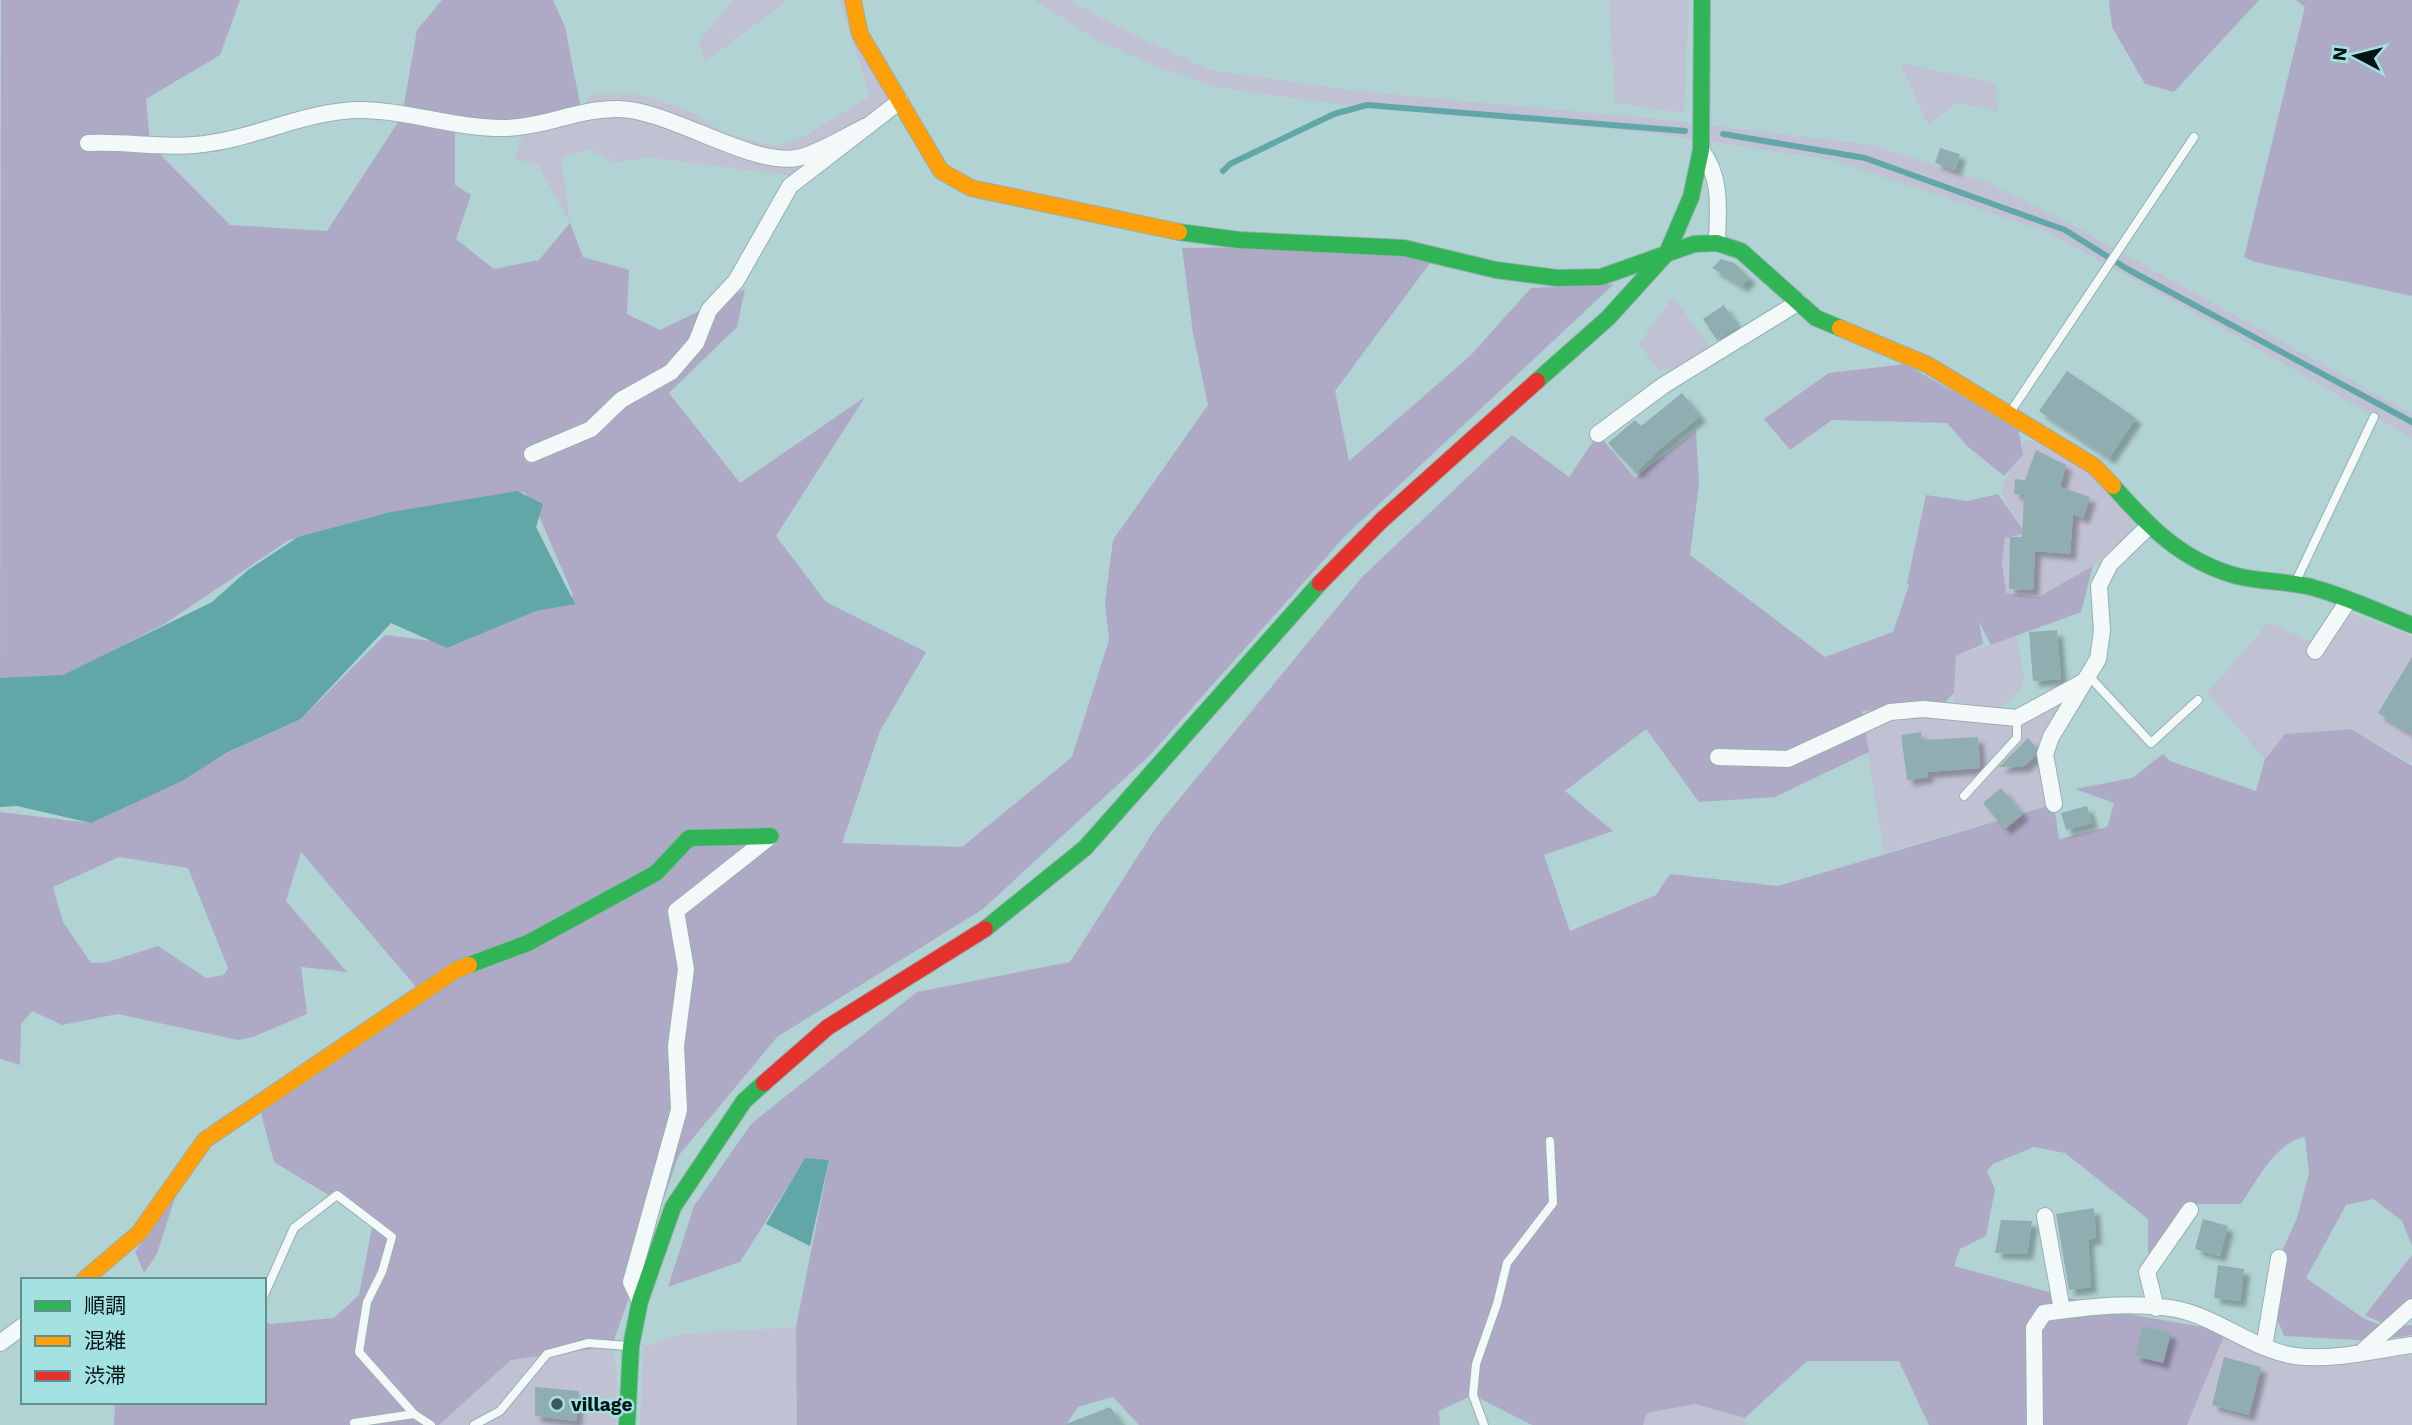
<svg xmlns="http://www.w3.org/2000/svg" width="2412" height="1425" font-family="'Work Sans','Noto Sans JP',sans-serif">
<style>
.green{fill:#c0c2d4}
.forest{fill:#aeaac5;fill-rule:evenodd}
.water{fill:#62a7a8}
.lines{fill:none;stroke-linecap:round;stroke-linejoin:round}
.stream{stroke:#62a7a8;stroke-width:6}
.building{fill:#90aeb1;filter:url(#shadow)}
.lane-casing{stroke:#96b0b0;stroke-width:10}
.street-casing{stroke:#96b0b0;stroke-width:18}
.fast-casing{stroke:#96b0b0;stroke-width:18}
.slow-casing{stroke:#96b0b0;stroke-width:18}
.jam-casing{stroke:#96b0b0;stroke-width:18}
.lane{stroke:#f3f8f8;stroke-width:8}
.street{stroke:#f3f8f8;stroke-width:16}
.fast{stroke:#30b455;stroke-width:16}
.slow{stroke:#ff9f0a;stroke-width:16}
.jam{stroke:#e5322d;stroke-width:16}
.poi-dot{fill:#3e5758;stroke:#a4e1e1;stroke-width:2.5}
.labels{text-anchor:middle;dominant-baseline:central;stroke-width:5;stroke-linejoin:round;paint-order:stroke}
.poi-label{font-size:19px;font-weight:bold;fill:#001415;stroke:#a4e1e1;text-anchor:start}
</style>
<defs>
<filter id="shadow"><feDropShadow dx="6" dy="6" stdDeviation="2" flood-color="#0004"/></filter>
</defs>
<rect width="100%" height="100%" fill="#b2d3d3"/>
<!-- green -->
<path class="green" d="M733,0H788L705,62L699,42Z
M839,0H857L896,104L802,177L647,157L616,163L588,149L561,159L570,223L538,165L514,159L524,131L582,114L589,95H644L693,113L725,133L774,146L800,139L870,96Z
M1034,0H1068L1132,34L1210,70L1356,91L1659,119L1873,145L1986,182L2080,229L2412,414V438L2201,316L2043,230L1829,159L1652,133L1337,104L1222,88L1165,70L1097,40Z
M1609,0H1689L1684,113L1615,103Z
M1900,63L1996,83L1997,111L1957,103L1928,125Z
M1673,297L1714,352L1690,364L1659,371L1639,344Z
M2036,438L2093,474L2142,532L2093,566L2038,597L2006,593L1999,534L2025,533C2001,495 1991,491 2023,455L2021,443Z
M2333,607L2412,636V763L2350,729L2285,734L2265,759L2207,693L2269,622L2314,643Z
M2016,636C2026,685 2032,683 1993,715L2017,718L2072,701L2048,745L2054,804L1884,853L1861,711L1959,706L1953,700L1956,656Z
M796,1327L798,1425H640L644,1346L684,1334Z
M2183,1332L2223,1337L2295,1356L2335,1355L2334,1376L2336,1364L2412,1355V1425H2056Z
M612,1346L617,1372L616,1425H439L514,1358L556,1351Z
M1695,1404L1745,1418L1746,1425H1643L1647,1413Z"/>
<!-- forest -->
<path class="forest" d="M1,0H240L220,55L146,99L150,144L230,225L327,231L402,116L417,30L442,0H553L565,27L582,114L539,126L455,122V185L471,195L456,239L494,269L539,260L570,223L583,257L629,270L627,314L660,330L745,289L737,327L669,393L740,483L865,397L776,536L826,602L926,652L880,731L842,843L962,847L1072,757L1109,640L1105,602L1113,540L1208,405L1193,333L1182,248L1353,246L1430,263L1335,391L1349,461L1470,356L1531,288L1614,284L1345,536L1149,756L983,909L777,1037L679,1155L612,1346L511,1360L439,1425H114L115,1402H264V1322L271,1324L334,1318L359,1295L373,1222L274,1162L256,1095L422,994L301,852L286,901L347,972L301,967L307,1014L253,1037L238,1040L118,1014L62,1025L32,1011L21,1024L20,1065L0,1059V812L91,823L233,750L301,719L385,635L457,644L573,595L539,516L524,492L289,540L166,623L55,681L0,682ZM119,857L188,868L228,968L224,975L206,978L158,946L108,962L91,963L63,922L53,887Z
M2109,0H2259L2174,92L2145,84L2112,27Z
M2296,0H2412V296L2255,262L2244,257L2305,7Z
M1905,364L2018,428L2023,455L2004,476L1967,446L1947,423L1832,420L1790,450L1764,419L1829,373Z
M1696,430L1699,484L1690,555L1825,657L1893,632L1909,585L1907,583L1926,495L1967,501L1998,494L2025,533L2005,538L2002,562L2006,593L2038,597L2093,566L2081,612L1991,645L1979,622L1983,644L1956,656L1954,693L1939,708L1862,711L1869,752L1775,797L1699,802L1646,729L1565,791L1613,831L1544,855L1570,931L1656,895L1670,874L1778,886L2054,804L2059,839L2107,827L2114,803L2075,789L2132,778L2163,754L2170,761L2256,791L2265,759L2285,734L2351,729L2412,766V1246L2402,1221L2373,1199L2346,1205L2306,1278L2363,1318L2385,1327L2412,1325V1335L2373,1341L2284,1336L2268,1296L2273,1271L2297,1218L2309,1173L2305,1137C2275,1142 2257,1181 2241,1204H2197L2148,1253V1219L2065,1153L2034,1147L1993,1164L1987,1171L1995,1189L1986,1236L1960,1249L1954,1266L2128,1314L2226,1331L2187,1425H1929L1899,1361H1807L1745,1418L1695,1404L1647,1413L1643,1425H1532L1473,1395L1439,1411L1440,1425H1139L1113,1397L1078,1407L1066,1425H797L796,1327L829,1161L806,1158L740,1262L668,1287L694,1206L752,1123L917,992L1070,962L1157,826L1362,577L1512,435L1569,477L1598,434L1635,478Z
M176,1194L157,1254L144,1273L135,1252Z
M2412,1255V1320L2408,1318L2388,1326L2365,1315Z"/>
<!-- water -->
<path class="water" d="M517,491L543,504L536,527L575,604L536,611L447,648L391,623L301,719L226,753L182,781L91,823L17,806L0,807V678L63,675L212,602L248,570L298,537L391,512Z
M805,1158L829,1160L810,1246L766,1224Z"/>
<g class="lines">
<!-- stream -->
<path class="stream" d="M1723,134L1865,158L2065,230L2129,270L2412,422
M1223,171L1230,164L1334,114L1367,105L1685,131"/>
</g>
<!-- building -->
<path class="building" d="M1940,148L1960,154L1955,170L1935,163Z
M1721,259L1734,263L1750,278L1742,286L1712,268Z
M1724,305L1738,327L1717,340L1703,319Z
M2067,371L2136,418L2109,458L2039,411Z
M1682,393L1700,416L1661,448L1636,473L1608,443L1635,420L1641,426Z
M2036,450L2066,465L2060,487L2090,497L2083,518L2073,514L2070,554L2035,551L2033,590L2009,589L2010,537H2022L2024,495L2014,494L2015,479L2025,480Z
M2057,630L2061,679L2033,681L2029,632Z
M2412,657V734L2378,713Z
M1921,732L1922,740L1978,737L1980,768L1927,772L1928,777L1907,780L1901,735Z
M2028,738L2036,748L2035,756L2024,766L1999,767Z
M2001,788L2023,814L2005,829L1983,803Z
M2087,806L2092,823L2066,830L2061,813Z
M2094,1208L2096,1238L2088,1240L2091,1287L2069,1290L2056,1214Z
M2203,1219L2228,1226L2220,1256L2195,1249Z
M2001,1220L2032,1221L2027,1254L1995,1253Z
M2218,1265L2244,1269L2240,1301L2214,1298Z
M2143,1326L2171,1333L2163,1363L2135,1356Z
M2224,1357L2261,1367L2249,1415L2212,1405Z
M535,1387L579,1391L576,1421L535,1416Z
M1110,1407L1123,1425H1066V1424Z"/>
<g class="lines">
<defs>
<path id="lane" d="M2011,411L2194,137
M2296,581L2374,417
M2088,675L2151,743L2198,700
M1964,796L2017,738V718
M264,1295L294,1228L337,1195L392,1237L382,1272L367,1302L359,1352L414,1414L431,1425
M354,1423L414,1414
M474,1425L500,1411L547,1354L588,1343L628,1346
M1484,1425L1473,1395L1476,1364L1497,1304L1507,1263L1553,1203L1550,1141"/>
<path id="street" d="M88,143C123,141 159,148 194,145C251,141 302,111 359,110C408,110 457,129 506,128C545,127 580,108 619,109C670,110 750,166 797,158C818,154 849,134 869,125
M1701,150C1722,177 1718,209 1717,243
M1598,434L1664,385L1799,302
M532,454L591,429L621,400L671,372L696,343L709,310L736,281L790,186L900,101
M2315,651L2348,601
M1718,757L1788,759L1890,712L1923,709L2017,718L2083,682
M2054,804L2045,754L2051,737L2098,659L2102,631L2099,586L2110,564L2149,526
M2045,1216L2062,1310
M640,1301L631,1282L679,1110L676,1046L686,969L676,911L771,836
M2156,1308L2147,1272L2190,1210
M0,1343L23,1326
M2264,1347L2279,1258
M2363,1351L2412,1307
M2035,1425L2034,1328L2044,1313C2087,1307 2132,1301 2176,1309C2217,1317 2253,1350 2295,1356C2333,1361 2375,1350 2412,1345"/>
<path id="fast" d="M1179,232L1239,240L1404,248L1496,270L1557,278L1601,277L1694,244L1717,243L1741,251L1816,318L1840,328
M1537,381L1608,318L1667,253L1691,197L1701,150L1702,0
M2113,486C2149,527 2182,561 2237,576C2261,582 2287,581 2311,587C2345,596 2379,612 2412,625
M985,929L1085,848L1320,583
M469,965L528,943L656,873L689,838L771,836
M627,1425L631,1346L640,1301L673,1207L744,1101L764,1083"/>
<path id="slow" d="M853,0L860,34L941,171L971,188L1179,232
M1840,328L1928,365L2094,466L2113,486
M84,1280L139,1233L205,1140L456,970L469,965"/>
<path id="jam" d="M1320,583L1382,520L1537,381
M764,1083L828,1027L985,929"/>
</defs>
<!-- lane casing -->
<use href="#lane" class="lane-casing"/>
<!-- street casing -->
<use href="#street" class="street-casing"/>
<!-- fast casing -->
<use href="#fast" class="fast-casing"/>
<!-- slow casing -->
<use href="#slow" class="slow-casing"/>
<!-- jam casing -->
<use href="#jam" class="jam-casing"/>
<!-- lane -->
<use href="#lane" class="lane"/>
<!-- street -->
<use href="#street" class="street"/>
<!-- fast -->
<use href="#fast" class="fast"/>
<!-- slow -->
<use href="#slow" class="slow"/>
<!-- jam -->
<use href="#jam" class="jam"/>
</g>
<!-- markers -->
<circle class="poi-dot" cx="557" cy="1404" r="7"/>
<g class="labels">
<!-- poi labels -->
<g class="poi-label">
<text x="571" y="1404">village</text>
</g>
</g>
<!-- legend -->
<rect x="21" y="1278" width="245" height="126" fill="#a4e1e1" stroke="#628f8f" stroke-width="2"/>
<rect x="35" y="1301" width="35" height="10" fill="#30b455" stroke="#628f8f" stroke-width="2"/>
<text x="84" y="1313" font-size="21" fill="#001415">順調</text>
<rect x="35" y="1336" width="35" height="10" fill="#ff9f0a" stroke="#628f8f" stroke-width="2"/>
<text x="84" y="1348" font-size="21" fill="#001415">混雑</text>
<rect x="35" y="1371" width="35" height="10" fill="#e5322d" stroke="#628f8f" stroke-width="2"/>
<text x="84" y="1383" font-size="21" fill="#001415">渋滞</text>
<!-- north arrow -->
<g transform="translate(2356 56) rotate(277)" stroke="#a4e1e1" stroke-width="5" paint-order="stroke">
<path d="M0-5L12 26L0 18L-12 26Z" fill="#001415"/>
<text y="-10" font-size="19" font-weight="bold" text-anchor="middle" fill="#001415">N</text>
</g>
</svg>
